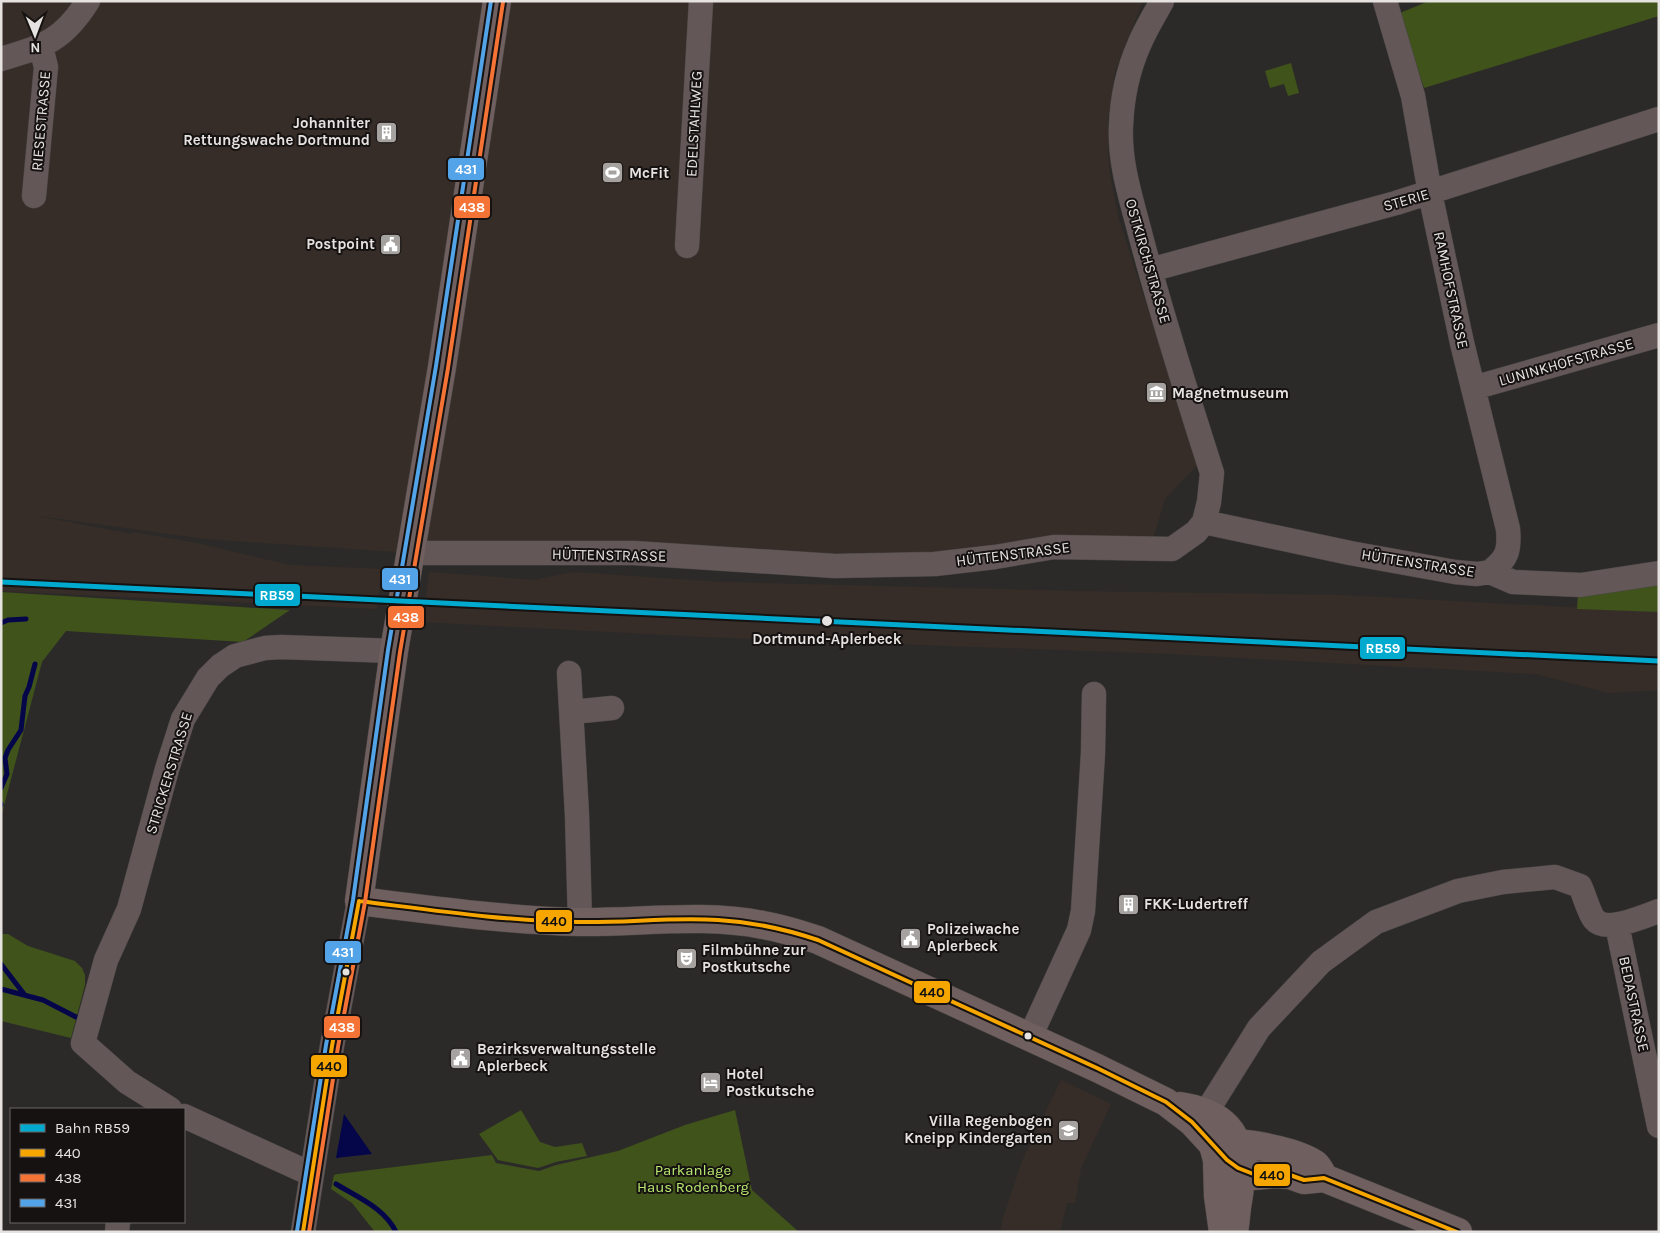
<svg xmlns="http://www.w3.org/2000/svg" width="1660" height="1233" font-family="Karla,sans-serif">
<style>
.built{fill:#372d28}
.green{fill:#3f531b}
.water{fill:#040649}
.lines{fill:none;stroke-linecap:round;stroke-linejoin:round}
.stream{stroke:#040649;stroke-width:5}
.minor-casing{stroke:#494746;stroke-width:25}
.major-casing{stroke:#494746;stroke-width:29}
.minor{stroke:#645757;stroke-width:24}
.major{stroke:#6f5f5e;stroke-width:28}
.bus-1-casing{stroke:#151211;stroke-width:8}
.bus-2-casing{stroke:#151211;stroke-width:8}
.bus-3-casing{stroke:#151211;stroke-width:8}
.bus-1{stroke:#f7a600;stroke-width:4}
.bus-2{stroke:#f57335;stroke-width:4}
.bus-3{stroke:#53a3e8;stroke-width:4}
.rail-1-casing{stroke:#151211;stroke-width:9}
.rail-1{stroke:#00a9ce;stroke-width:5}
.stop-dot{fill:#e6e2e0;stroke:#151211;stroke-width:2}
.labels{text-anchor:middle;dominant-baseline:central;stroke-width:4;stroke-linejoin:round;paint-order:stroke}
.street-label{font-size:15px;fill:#e6e2e0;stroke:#151211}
.poi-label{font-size:15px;font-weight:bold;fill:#e6e2e0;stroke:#151211;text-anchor:start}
.stop-label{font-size:15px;font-weight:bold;fill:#e6e2e0;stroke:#151211}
.park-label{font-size:15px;fill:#b9e96f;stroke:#151211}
.line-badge{stroke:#151211;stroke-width:2}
.badge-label{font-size:14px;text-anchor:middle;font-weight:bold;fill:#fff}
.pale-badge-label{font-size:14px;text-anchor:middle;font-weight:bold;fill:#111}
</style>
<rect width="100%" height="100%" fill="#2c2a28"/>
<!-- built -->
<path class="built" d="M1,1H1143L1115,71L1108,120V150L1110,174L1119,220L1198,464L1165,499L1153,539L907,562L426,554L205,539L32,515L132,534L133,532L197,543L290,565L382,569L377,609L1,591Z
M429,572L535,580L572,572L721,582L1072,591L1341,595L1659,612V690L1609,693L1536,674L1172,654L705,637L423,622Z
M1061,1080L1111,1104L1081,1168L1075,1203H1067L1060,1232H1000L1003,1218L1022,1161Z"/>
<!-- green -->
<path class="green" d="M1429,1H1659V16L1424,88L1400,13Z
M1291,63L1299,93L1288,96L1284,84L1270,88L1265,71Z
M1659,583V612L1577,609L1578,594Z
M1,592L290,610L243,642L66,631L42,662L1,817Z
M1,934H8L28,946L75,961L82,968L85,975V985L71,1038L1,1021Z
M521,1110L540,1142L555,1147L582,1143L587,1156L556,1162L538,1168L498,1160L479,1134Z
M735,1110L752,1190L799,1232H375L352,1203L331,1189L334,1175L338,1174L492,1155L496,1163L539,1171L556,1165L618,1151L685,1125Z"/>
<!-- water -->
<path class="water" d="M344,1114L372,1154L336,1158Z"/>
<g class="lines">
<!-- stream -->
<path class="stream" d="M1,623L8,620L26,619
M1,788L7,774L5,758L8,750L21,730L25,696L29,687L35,664
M1,804V805
M1,964L24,994
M1,989L43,1000L76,1017
M336,1184C357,1197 385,1208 396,1232"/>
<defs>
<path id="minor" d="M1385,1L1413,96L1430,193L1462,343L1508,529C1510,551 1507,559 1490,572
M1,59C44,46 63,41 88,1
M34,196L46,67L41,47
M687,246L701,1
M1150,270L1396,203L1659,119
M1473,388L1659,335
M1204,522L1350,553L1455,572L1477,574L1490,572L1513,582L1581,585L1659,573
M410,553H634L835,566L935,564L995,557L1054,547L1172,549L1196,532L1204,522L1209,502L1212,473C1187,395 1162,316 1141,237C1132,201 1119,164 1121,126C1122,99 1128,70 1139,45C1145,30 1154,16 1162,1
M569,673L577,815L580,922
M572,712L612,708
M1617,925L1659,1126
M1030,1037L1079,930L1083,911L1093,753L1094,694
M170,1109L127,1082L83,1043L106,960L129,909L167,769L183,719L208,678L220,666L235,656L265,648L281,647L394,651
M184,1116L311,1174
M1197,1127L1259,1028L1321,962L1376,922L1458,891L1503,882L1555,877L1580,886C1584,894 1589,913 1594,919C1606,934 1644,916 1659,911
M117,1232L118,1222
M303,1232L332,1046L359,901"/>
<path id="major" d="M497,1L442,367L394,651L359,901C431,910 504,920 578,922C639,923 702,913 763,925C782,928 800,934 818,940L1097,1068L1166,1102L1192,1122L1227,1160L1238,1168L1256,1175
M1180,1106C1188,1108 1198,1109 1206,1113C1245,1129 1244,1166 1238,1201C1236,1211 1236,1222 1234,1232
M1238,1143C1259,1145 1298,1152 1315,1164C1319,1167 1322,1174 1324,1178
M1213,1145L1217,1160L1218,1196L1223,1232
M1242,1177L1276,1174L1290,1175L1304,1180L1324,1178L1458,1232"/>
</defs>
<!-- minor casing -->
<use href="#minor" class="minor-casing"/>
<!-- major casing -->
<use href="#major" class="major-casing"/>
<!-- minor -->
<use href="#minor" class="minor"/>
<!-- major -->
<use href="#major" class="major"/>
<defs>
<path id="bus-1" d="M359,901C432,910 505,921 578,922C625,923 671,917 718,920C753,922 785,929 818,940L1097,1068L1166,1102L1192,1122L1227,1160L1238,1168L1256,1175H1290L1304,1180L1324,1178L1457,1232
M303,1232L332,1046L359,901"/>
<path id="bus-2" d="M309,1232L338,1047L365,902L400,652L448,368L503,2"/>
<path id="bus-3" d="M297,1231L326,1045L353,900L388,650L436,366L491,1"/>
</defs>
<!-- bus-1 casing -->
<use href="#bus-1" class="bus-1-casing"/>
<!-- bus-2 casing -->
<use href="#bus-2" class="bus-2-casing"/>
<!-- bus-3 casing -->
<use href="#bus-3" class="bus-3-casing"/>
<!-- bus-1 -->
<use href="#bus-1" class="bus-1"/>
<!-- bus-2 -->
<use href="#bus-2" class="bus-2"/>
<!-- bus-3 -->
<use href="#bus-3" class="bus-3"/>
<defs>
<path id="rail-1" d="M1,582L1659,661"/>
</defs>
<!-- rail-1 casing -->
<use href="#rail-1" class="rail-1-casing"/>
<!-- rail-1 -->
<use href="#rail-1" class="rail-1"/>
</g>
<!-- icons -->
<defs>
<symbol id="building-square" viewBox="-11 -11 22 22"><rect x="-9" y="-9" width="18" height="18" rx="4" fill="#a5a2a0" stroke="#151211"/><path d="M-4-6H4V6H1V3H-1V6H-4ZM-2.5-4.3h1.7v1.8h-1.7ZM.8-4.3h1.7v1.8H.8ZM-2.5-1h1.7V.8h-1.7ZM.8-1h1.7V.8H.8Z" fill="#fff"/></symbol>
<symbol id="stadium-square" viewBox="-11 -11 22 22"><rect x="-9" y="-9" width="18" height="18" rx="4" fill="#a5a2a0" stroke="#151211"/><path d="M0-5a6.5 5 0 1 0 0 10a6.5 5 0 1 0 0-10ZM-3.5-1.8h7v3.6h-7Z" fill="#fff"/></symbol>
<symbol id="civic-square" viewBox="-11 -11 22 22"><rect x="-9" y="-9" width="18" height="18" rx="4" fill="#a5a2a0" stroke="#151211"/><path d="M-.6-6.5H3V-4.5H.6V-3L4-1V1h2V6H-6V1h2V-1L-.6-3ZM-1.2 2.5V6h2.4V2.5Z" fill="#fff"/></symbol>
<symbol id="museum-square" viewBox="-11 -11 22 22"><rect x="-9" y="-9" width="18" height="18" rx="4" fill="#a5a2a0" stroke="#151211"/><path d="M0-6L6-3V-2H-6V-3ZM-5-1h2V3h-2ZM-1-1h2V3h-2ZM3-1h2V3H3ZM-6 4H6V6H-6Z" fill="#fff"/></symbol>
<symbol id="theatre-square" viewBox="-11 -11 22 22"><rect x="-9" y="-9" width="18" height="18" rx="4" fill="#a5a2a0" stroke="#151211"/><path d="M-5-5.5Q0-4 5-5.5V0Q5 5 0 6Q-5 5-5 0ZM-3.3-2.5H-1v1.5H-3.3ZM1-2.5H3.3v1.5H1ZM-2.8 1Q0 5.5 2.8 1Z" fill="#fff"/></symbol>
<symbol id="hotel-square" viewBox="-11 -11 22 22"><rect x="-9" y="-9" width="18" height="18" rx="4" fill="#a5a2a0" stroke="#151211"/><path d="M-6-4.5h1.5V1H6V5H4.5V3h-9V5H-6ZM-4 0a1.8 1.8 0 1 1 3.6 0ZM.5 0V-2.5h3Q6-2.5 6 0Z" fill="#fff"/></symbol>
<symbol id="school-square" viewBox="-11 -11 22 22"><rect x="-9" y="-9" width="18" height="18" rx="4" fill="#a5a2a0" stroke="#151211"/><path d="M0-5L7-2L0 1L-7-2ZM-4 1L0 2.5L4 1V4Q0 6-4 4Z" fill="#fff"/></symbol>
</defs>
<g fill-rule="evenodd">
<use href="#building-square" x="374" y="120" width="25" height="25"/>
<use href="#stadium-square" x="600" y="160" width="25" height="25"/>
<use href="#civic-square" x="378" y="232" width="25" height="25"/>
<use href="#museum-square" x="1144" y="380" width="25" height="25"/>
<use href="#building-square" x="1116" y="892" width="25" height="25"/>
<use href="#civic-square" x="898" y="926" width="25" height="25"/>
<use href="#theatre-square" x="674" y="946" width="25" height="25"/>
<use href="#civic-square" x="448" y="1046" width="25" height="25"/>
<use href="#hotel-square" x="698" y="1070" width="25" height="25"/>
<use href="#school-square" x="1056" y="1118" width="25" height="25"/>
</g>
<!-- markers -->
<g class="stop-dot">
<circle cx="827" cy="621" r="6"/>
<circle cx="346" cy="972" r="4.5"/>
<circle cx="1028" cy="1036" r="4.5"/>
</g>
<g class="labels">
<!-- street labels -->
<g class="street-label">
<text transform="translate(41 121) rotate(-85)">RIESESTRASSE</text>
<text transform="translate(694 124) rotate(-87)">EDELSTAHLWEG</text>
<text transform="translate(1406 200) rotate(-16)">STERIE</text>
<text transform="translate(1148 261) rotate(74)">OSTKIRCHSTRASSE</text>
<text transform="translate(1451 290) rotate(78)">RAMHOFSTRASSE</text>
<text transform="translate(1566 362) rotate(-16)">LUNINKHOFSTRASSE</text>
<text transform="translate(1013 554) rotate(-7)">HÜTTENSTRASSE</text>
<text transform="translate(609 555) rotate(1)">HÜTTENSTRASSE</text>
<text transform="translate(1418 563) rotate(9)">HÜTTENSTRASSE</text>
<text transform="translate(169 773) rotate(-73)">STRICKERSTRASSE</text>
<text transform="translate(1634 1004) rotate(78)">BEDASTRASSE</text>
</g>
<!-- poi labels -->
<g class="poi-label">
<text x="370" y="123" text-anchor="end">Johanniter<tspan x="370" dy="17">Rettungswache Dortmund</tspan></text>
<text x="629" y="173">McFit</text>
<text x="375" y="244" text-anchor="end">Postpoint</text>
<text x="1172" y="393">Magnetmuseum</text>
<text x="1144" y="904">FKK-Ludertreff</text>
<text x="927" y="929">Polizeiwache<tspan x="927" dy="17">Aplerbeck</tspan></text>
<text x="702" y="950">Filmbühne zur<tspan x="702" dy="17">Postkutsche</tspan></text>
<text x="477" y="1049">Bezirksverwaltungsstelle<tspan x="477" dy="17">Aplerbeck</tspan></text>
<text x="726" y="1074">Hotel<tspan x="726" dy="17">Postkutsche</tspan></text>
<text x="1052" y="1121" text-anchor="end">Villa Regenbogen<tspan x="1052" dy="17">Kneipp Kindergarten</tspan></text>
</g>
<!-- stop labels -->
<g class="stop-label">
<text x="827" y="639">Dortmund-Aplerbeck</text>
</g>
<!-- park labels -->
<g class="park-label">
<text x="693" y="1170">Parkanlage<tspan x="693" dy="17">Haus Rodenberg</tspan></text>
</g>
</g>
<g class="line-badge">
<rect x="447" y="157" width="38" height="24" rx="5" fill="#53a3e8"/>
<rect x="453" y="195" width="38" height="24" rx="5" fill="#f57335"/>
<rect x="381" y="567" width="38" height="24" rx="5" fill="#53a3e8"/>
<rect x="254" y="583" width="47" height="24" rx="5" fill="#00a9ce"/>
<rect x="387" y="605" width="38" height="24" rx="5" fill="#f57335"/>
<rect x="1359" y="636" width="47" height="24" rx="5" fill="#00a9ce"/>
<rect x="535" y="909" width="38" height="24" rx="5" fill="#f7a600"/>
<rect x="324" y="940" width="38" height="24" rx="5" fill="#53a3e8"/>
<rect x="913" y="980" width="38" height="24" rx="5" fill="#f7a600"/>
<rect x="323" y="1015" width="38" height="24" rx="5" fill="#f57335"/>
<rect x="310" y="1054" width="38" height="24" rx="5" fill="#f7a600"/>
<rect x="1253" y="1163" width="38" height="24" rx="5" fill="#f7a600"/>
</g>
<g class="badge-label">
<text x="466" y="174">431</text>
<text x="472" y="212">438</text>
<text x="400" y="584">431</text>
<text x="277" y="600">RB59</text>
<text x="406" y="622">438</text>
<text x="1383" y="653">RB59</text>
<text x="343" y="957">431</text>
<text x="342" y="1032">438</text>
</g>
<g class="pale-badge-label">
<text x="554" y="926">440</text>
<text x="932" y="997">440</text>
<text x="329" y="1071">440</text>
<text x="1272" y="1180">440</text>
</g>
<!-- border -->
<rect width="1660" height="1233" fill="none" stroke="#e6e2e0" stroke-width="5"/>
<!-- legend -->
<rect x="10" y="1108" width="175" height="115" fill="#151211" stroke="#696564"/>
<rect x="20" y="1124" width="25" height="8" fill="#00a9ce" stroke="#696564"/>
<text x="55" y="1133" font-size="15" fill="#e6e2e0">Bahn RB59</text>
<rect x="20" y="1149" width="25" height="8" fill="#f7a600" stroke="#696564"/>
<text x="55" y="1158" font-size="15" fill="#e6e2e0">440</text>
<rect x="20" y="1174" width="25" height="8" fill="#f57335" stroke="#696564"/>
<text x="55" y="1183" font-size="15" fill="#e6e2e0">438</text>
<rect x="20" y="1199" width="25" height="8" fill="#53a3e8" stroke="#696564"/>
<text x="55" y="1208" font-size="15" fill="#e6e2e0">431</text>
<!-- north arrow -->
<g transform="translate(35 35) rotate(179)" stroke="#151211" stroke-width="4" paint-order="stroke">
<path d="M0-4L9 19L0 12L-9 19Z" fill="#e6e2e0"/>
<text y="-8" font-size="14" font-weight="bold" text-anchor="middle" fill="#e6e2e0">N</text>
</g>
</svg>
